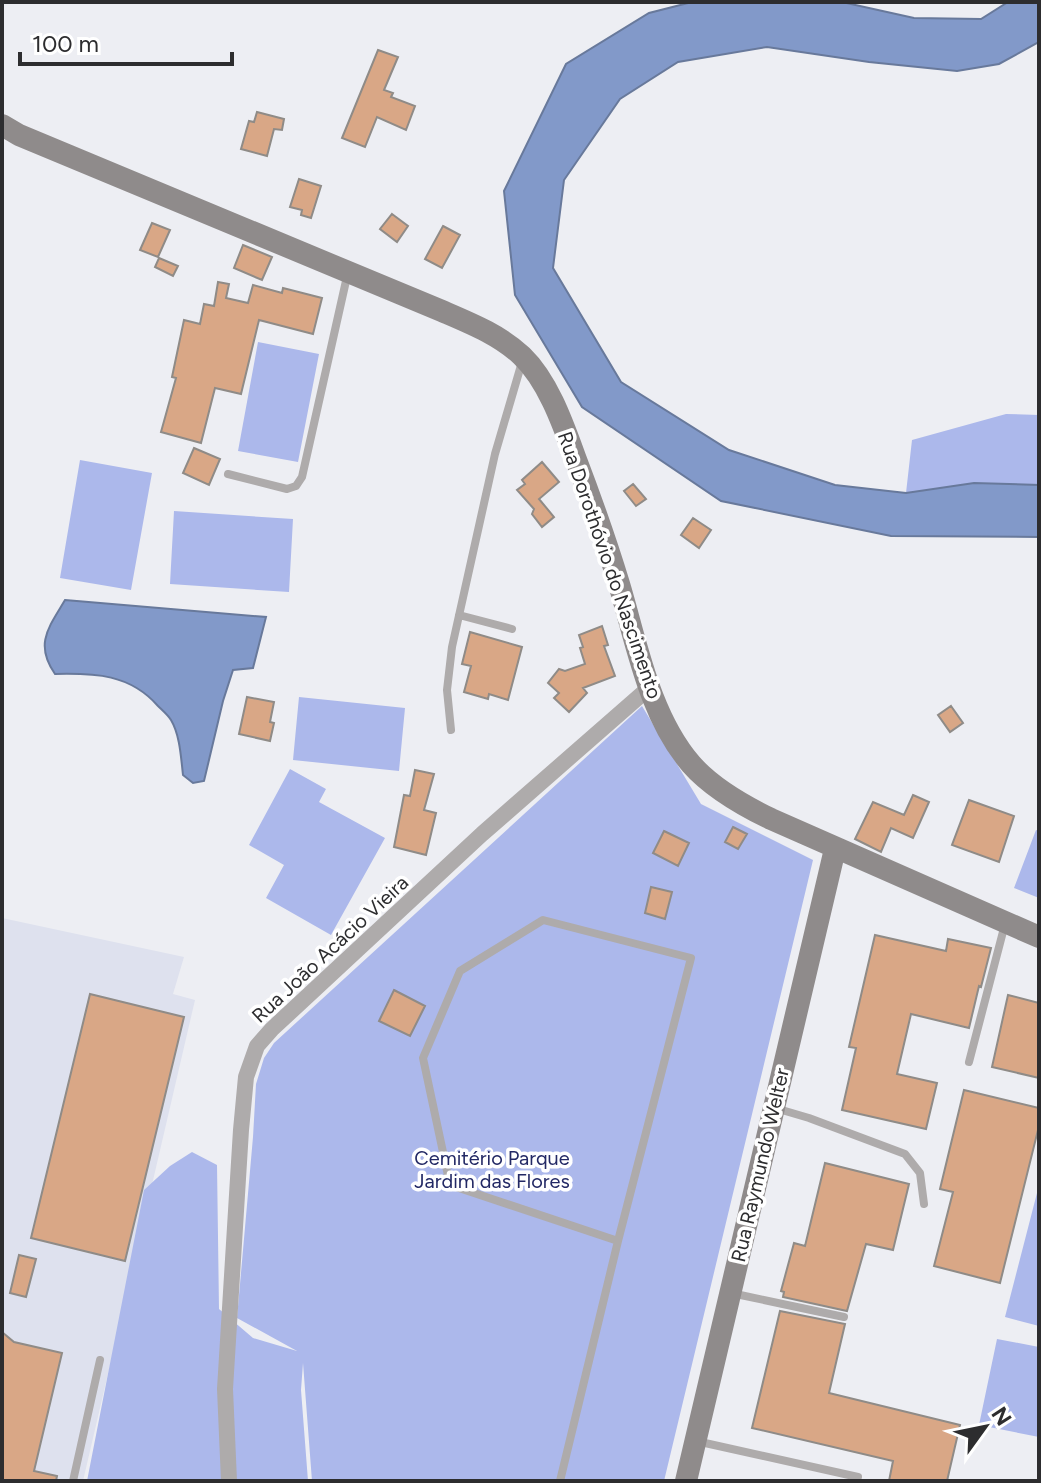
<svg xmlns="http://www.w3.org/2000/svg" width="1041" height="1483" font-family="Figtree,sans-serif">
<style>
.built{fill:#dee1ee}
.green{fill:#acb8eb}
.water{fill:#8299c9;stroke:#68799b;stroke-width:2}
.building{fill:#d9a786;stroke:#8f8b87;stroke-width:2}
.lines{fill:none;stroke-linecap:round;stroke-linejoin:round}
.lane{stroke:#aeabab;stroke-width:8}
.street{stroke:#aeabab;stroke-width:16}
.secondary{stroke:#8f8b8b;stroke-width:22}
.labels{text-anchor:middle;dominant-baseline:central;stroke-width:7;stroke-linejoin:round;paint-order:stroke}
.street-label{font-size:20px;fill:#2d2d2f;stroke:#fff}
.park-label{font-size:20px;fill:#232965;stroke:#fff}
</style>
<rect width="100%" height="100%" fill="#edeef3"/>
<!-- built -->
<path class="built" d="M2,918L184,957L173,994L195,1000L83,1481H2Z"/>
<!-- green -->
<path class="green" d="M258,342L319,354L298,462L238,451Z
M1006,414L1039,415V485L974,483L906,493L912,440Z
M80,460L152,473L131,590L60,578Z
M174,511L293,519L289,592L170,584Z
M299,697L405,708L399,771L293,760Z
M642,706L701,804L813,860L664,1481H312L303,1363L301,1390L308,1481H87L144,1190L170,1166L192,1152L217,1165L219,1309L253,1338L297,1351L237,1318L253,1137L256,1084L264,1058L274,1043Z
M290,769L326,789L319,802L385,838L331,935L266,898L284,865L249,845Z
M1036,830L1039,831V898L1014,888Z
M1037,1193L1039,1194V1326L1005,1317Z
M997,1339L1039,1347V1437L979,1425Z"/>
<!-- water -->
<path class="water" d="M692,2H842L914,18L981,19L1008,2H1039V42L999,64L957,71L869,62L767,47L678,62L620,99L564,180L553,268L621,382L729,450L835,485L906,493L974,483L1039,485V537L891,536L721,501L582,407L515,295L504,191L566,64L649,13Z
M65,600L266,617L253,668L233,670L223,701L204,781L193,783L183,775C181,758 180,735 171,720C168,715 162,710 158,706C130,674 95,673 55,674C34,644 49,627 65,600Z"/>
<!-- building -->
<path class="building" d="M378,50L398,57L384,90L393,93L391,97L415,106L406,130L377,117L365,147L342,138Z
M257,112L284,119L282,130L274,129L267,156L241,149L249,121L254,122Z
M299,179L321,186L311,218L301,215L302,210L290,207Z
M392,214L408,226L397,242L380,229Z
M152,223L170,230L158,257L140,250Z
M443,226L460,235L442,268L425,259Z
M243,245L272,257L262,280L234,268Z
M159,258L178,266L173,276L155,267Z
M218,282L229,284L226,298L248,303L253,285L282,293L283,288L322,298L313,334L259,320L241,394L215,388L201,443L161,432L176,378L172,377L184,320L200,324L204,304L214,306Z
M194,448L220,459L209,485L183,473Z
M542,462L559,482L539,499L554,517L542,527L532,514L534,509L517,490L525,484L522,480Z
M633,484L646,499L636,506L624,491Z
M693,518L711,530L699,548L681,535Z
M602,626L608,645L604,646L615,676L583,688L587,693L569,712L554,698L559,693L548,683L559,669L565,671L585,664L580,648L583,647L579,635Z
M470,632L522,647L508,700L489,694L488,699L464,692L471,666L462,664Z
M247,697L274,702L270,722L274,723L270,741L239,734Z
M951,706L963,723L950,732L938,715Z
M415,770L434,774L424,810L436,813L426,855L394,847L404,795L410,796Z
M913,795L929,802L913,838L891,828L881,852L855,839L873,802L904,815Z
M969,800L1014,816L999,862L952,845Z
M733,827L747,834L738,849L725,842Z
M664,831L689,843L678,866L653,853Z
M651,887L672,892L665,919L645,913Z
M875,935L946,951L948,939L991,948L981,987L979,986L969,1028L911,1014L897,1074L937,1083L926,1129L842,1110L856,1048L849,1047Z
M394,990L425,1006L410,1036L379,1021Z
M90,994L184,1017L125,1261L31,1238Z
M1008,995L1039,1003V1078L992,1067Z
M964,1090L1039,1108V1126L1000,1283L934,1266L953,1192L940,1189Z
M825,1163L909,1184L893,1250L866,1244L847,1311L783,1297L784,1292L781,1291L794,1243L805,1246Z
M19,1255L36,1259L26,1297L10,1293Z
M780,1311L845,1324L829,1393L960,1425L947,1481H889L893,1461L752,1428Z
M2,1332L14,1342L62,1353L34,1471L57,1476L56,1481H2Z"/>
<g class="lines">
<!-- lane -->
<path class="lane" d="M228,474L287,489L296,486L302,477L348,272
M459,615L512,629
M451,730L447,690L452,647L495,454L522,362
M969,1062L1005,924
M775,1108L809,1118L905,1154L920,1173L924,1204
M731,1293L844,1317
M696,1441L858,1477
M73,1481L100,1360
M560,1481L618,1241L691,958L543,920L460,971L423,1058L450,1185L618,1241"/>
<!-- street -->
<path class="street" d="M229,1481L225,1389L241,1130L246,1077L257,1046L272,1029L482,834L650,687"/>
<!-- secondary -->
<path class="secondary" d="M2,125L19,135L442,311C470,323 500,335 522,356C548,381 563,424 575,457C591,499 606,541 619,584C637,644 649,715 691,764C712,788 742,805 771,819L1039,937
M686,1481L835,849"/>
</g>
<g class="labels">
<!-- street labels -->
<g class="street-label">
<text transform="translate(610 565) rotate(71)">Rua Dorothóvio do Nascimento</text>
<text transform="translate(330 949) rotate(-43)">Rua João Acácio Vieira</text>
<text transform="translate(760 1165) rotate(-77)">Rua Raymundo Welter</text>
</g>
<!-- park labels -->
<g class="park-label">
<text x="492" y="1158">Cemitério Parque<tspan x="492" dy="23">Jardim das Flores</tspan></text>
</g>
</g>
<!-- border -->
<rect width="1041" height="1483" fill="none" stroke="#2d2d2f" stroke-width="8"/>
<!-- north arrow -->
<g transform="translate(985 1427) rotate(57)" stroke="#ffffff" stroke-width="6" paint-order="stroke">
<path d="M0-6L14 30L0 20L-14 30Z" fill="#2d2d2f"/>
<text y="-12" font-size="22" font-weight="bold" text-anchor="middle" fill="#2d2d2f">N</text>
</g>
<!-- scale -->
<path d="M20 52v12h212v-12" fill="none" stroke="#2d2d2f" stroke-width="4"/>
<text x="32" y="52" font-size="24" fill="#2d2d2f" stroke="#ffffff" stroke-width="6" paint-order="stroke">100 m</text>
</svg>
